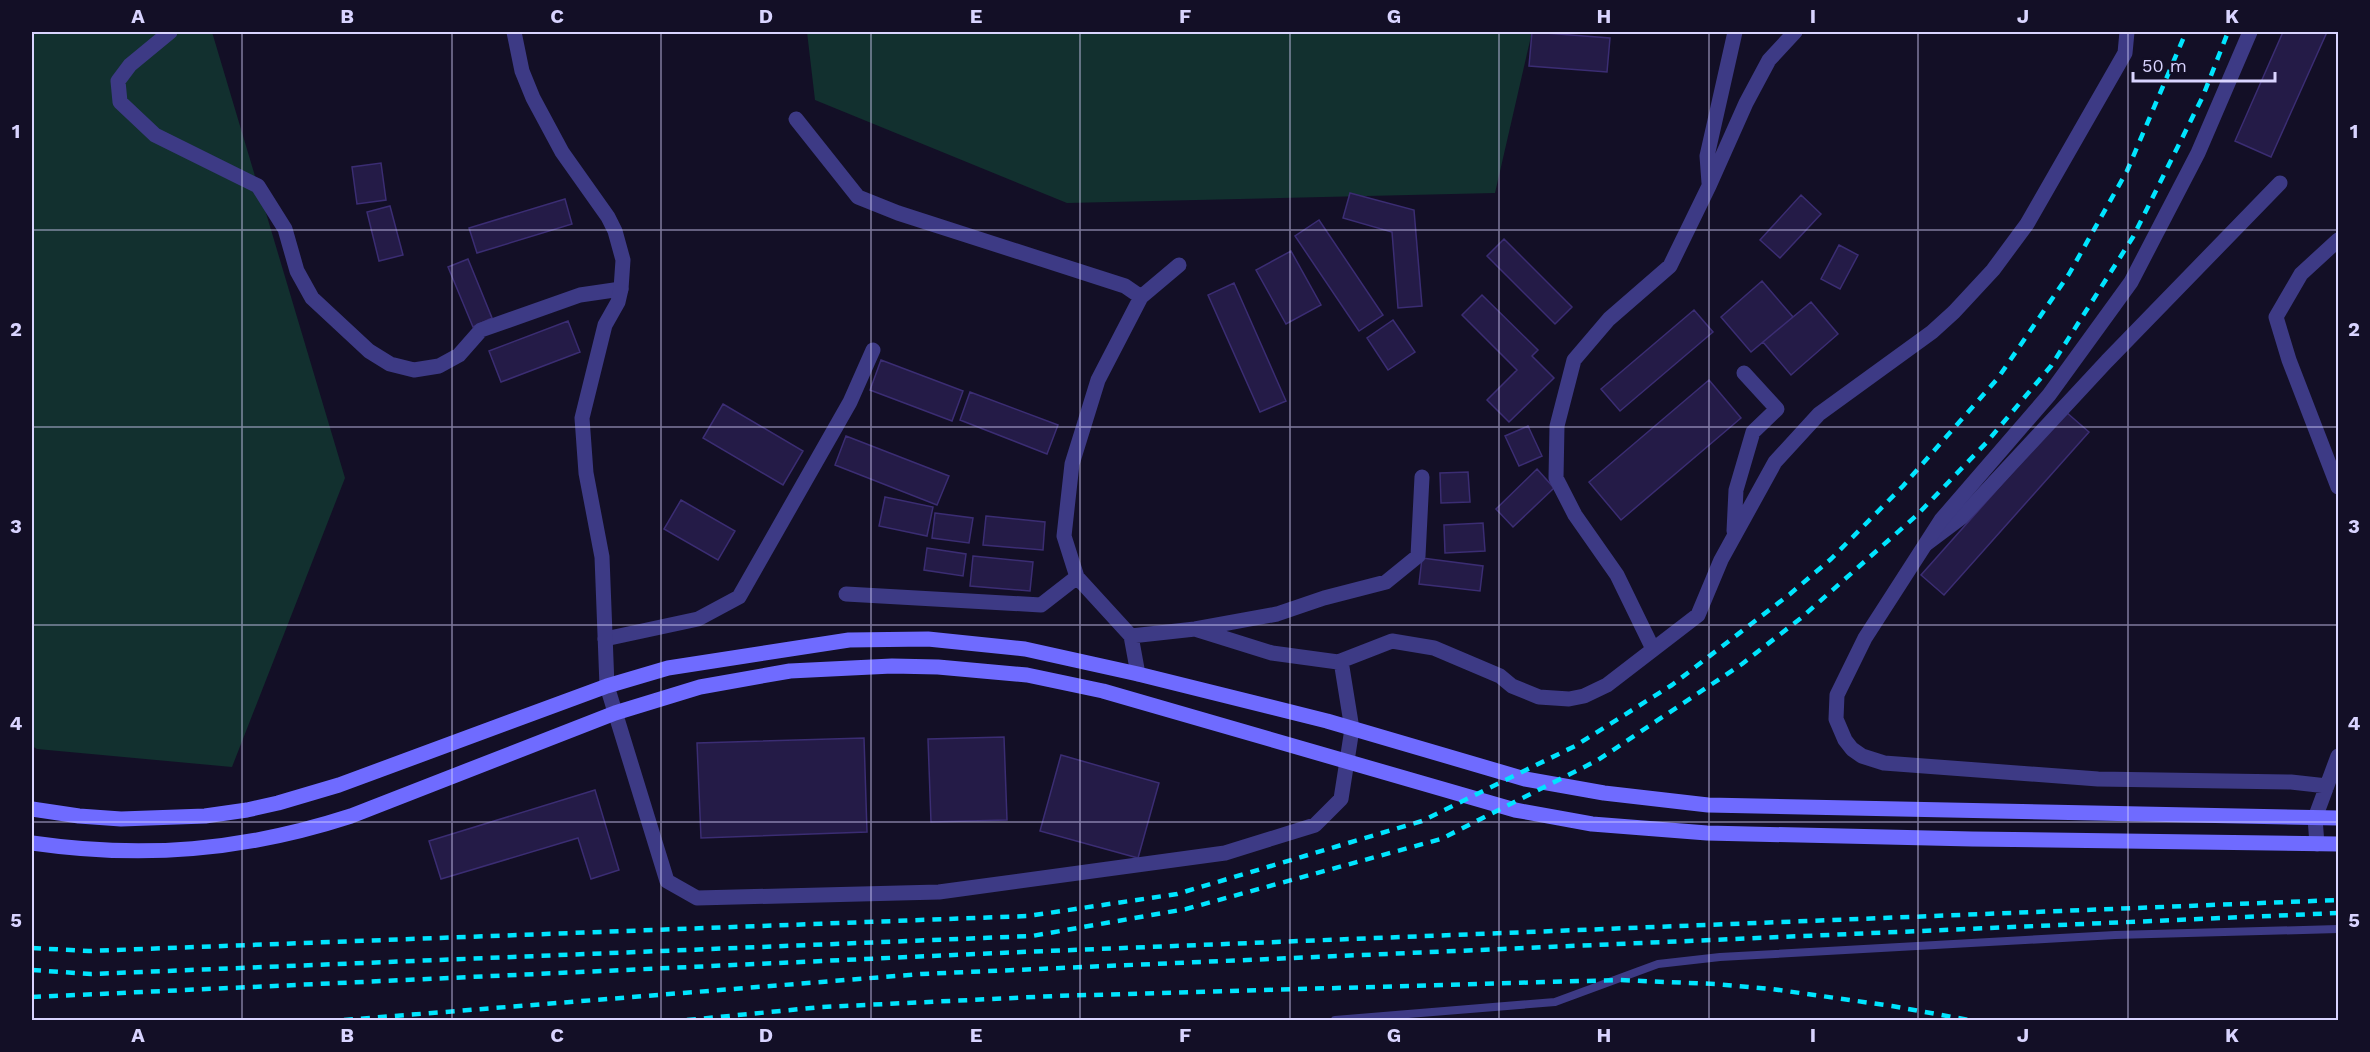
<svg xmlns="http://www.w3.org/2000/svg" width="2370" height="1052" font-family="'Work Sans',sans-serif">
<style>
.green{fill:#12302f}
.building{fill:#241b47;stroke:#3b2d73;stroke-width:1.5}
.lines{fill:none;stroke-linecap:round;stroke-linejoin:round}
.service{stroke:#3d3a85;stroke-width:8}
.minor{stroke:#3d3a85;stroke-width:15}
.tertiary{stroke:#3d3a85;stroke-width:15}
.secondary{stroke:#6f6bff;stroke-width:15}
.rail{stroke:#00e5ff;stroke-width:4.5;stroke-dasharray:9 8;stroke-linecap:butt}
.grid{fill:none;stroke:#d9d4ff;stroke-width:1.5;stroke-opacity:0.55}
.neatline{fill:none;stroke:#d9d4ff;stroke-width:2}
.grid-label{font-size:20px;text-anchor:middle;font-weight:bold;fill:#d9d4ff}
</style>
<rect width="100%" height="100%" fill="#130f26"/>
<!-- green -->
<path class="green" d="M32,32H212L345,478L232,767L37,749L32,746Z
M807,32H1532L1495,193L1067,203L815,100Z"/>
<!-- building -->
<path class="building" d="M1532,32L1610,38L1607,72L1529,66Z
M2283,32H2327L2271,157L2235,141Z
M381,163L386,200L357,204L352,167Z
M1350,193L1414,210L1422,306L1398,308L1392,232L1343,218Z
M1801,195L1821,214L1780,258L1760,240Z
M565,199L572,224L477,253L469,228Z
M390,206L403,255L379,261L367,212Z
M1319,220L1383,315L1359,331L1295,236Z
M1504,239L1572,307L1555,324L1487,256Z
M1839,245L1858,255L1840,289L1821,279Z
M1291,251L1321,305L1286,324L1256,270Z
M468,259L492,318L473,327L448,267Z
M1762,281L1793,317L1751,352L1721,317Z
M1234,283L1286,401L1260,412L1208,295Z
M1482,295L1538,350L1532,356L1554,378L1509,422L1487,400L1517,370L1462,315Z
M1811,302L1838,334L1791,375L1763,342Z
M1694,310L1713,332L1620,411L1601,389Z
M1393,320L1415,352L1388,370L1367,338Z
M568,321L580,352L501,382L489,351Z
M881,360L963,391L952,421L870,390Z
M1709,380L1741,418L1621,520L1589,482Z
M970,392L1058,425L1047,454L960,420Z
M723,404L803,451L783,485L703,438Z
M2066,412L2089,432L1944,595L1921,575Z
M1528,426L1542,456L1519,466L1505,436Z
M846,436L949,476L937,505L835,465Z
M1537,469L1554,488L1513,527L1496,509Z
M1468,472L1470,502L1441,503L1440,473Z
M885,497L933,507L927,536L879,526Z
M681,500L735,531L718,560L664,529Z
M935,513L973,518L969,543L932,538Z
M986,516L1045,522L1043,550L983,545Z
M1483,523L1485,551L1445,553L1444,525Z
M927,548L966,554L963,576L924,570Z
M973,556L1033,562L1030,591L970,586Z
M1422,558L1483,566L1480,591L1419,584Z
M1004,737L1007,820L931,822L928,739Z
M864,738L867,832L701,838L697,743Z
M1061,755L1159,783L1138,858L1040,831Z
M595,790L619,870L591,879L578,838L441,879L429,841Z"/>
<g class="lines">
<!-- service -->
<path class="service" d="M1335,1020L1555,1002L1658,964L1720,957L2115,935L2338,929"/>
<!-- minor -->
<path class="minor" d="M170,32L130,65L118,81L120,102L155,135L258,186L285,229L297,271L312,298L369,351L390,364L414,370L439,366L459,355L481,330L580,295L621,289
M796,119L858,197L898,213L1125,286L1141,297
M1709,183L1707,156L1735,32
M1734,531L1736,490L1753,432L1777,409L1744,373
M1926,544L1962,517L2107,361L2280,183
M846,594L1041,605L1077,577
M1195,629L1272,653L1338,662L1392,641L1434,648L1500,676L1512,686L1539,697L1569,699L1584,696L1607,685L1698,615L1721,560L1775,462L1819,414L1932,332L1954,312L1993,270L2027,224L2125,53L2127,32
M1131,636L1195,629L1277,614L1324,598L1386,582L1418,556L1422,477
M605,639L698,619L739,597L850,402L873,350
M1653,649L1617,575L1575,515L1556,478L1557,426L1574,360L1609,319L1670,266L1709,186L1746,103L1769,60L1795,32
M1138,674L1131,636L1077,577L1064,536L1072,464L1098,380L1141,297L1179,265
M607,686L667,881L697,898L939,892L1225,853L1315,825L1341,799L1352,729L1341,661"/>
<!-- tertiary -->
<path class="tertiary" d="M514,32L522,71L533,98L562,152L608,217L615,231L623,260L621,289L618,302L605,325L582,418L586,473L602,557L607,686
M2250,32L2198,153L2131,282L2049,395L1941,520L1865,638L1837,695L1836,719L1845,740L1852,749L1862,756L1884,763L2098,779L2291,782L2327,786
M2338,240L2301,274L2276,317L2289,360L2338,487
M2317,844L2315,818L2338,756"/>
<!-- secondary -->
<path class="secondary" d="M32,809L79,816L121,819L205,816L247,810L278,803L339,785L607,686L668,668L849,640L928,639L1025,649L1138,674L1327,721L1525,779L1604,793L1708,805L2338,818
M32,843C143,859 243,851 351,816L615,713L700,687L790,671L892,666L938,667L1027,675L1103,691L1515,810L1592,824L1707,833L1972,839L2338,844"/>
<!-- rail -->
<path class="rail" d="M32,948L89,951L1028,916L1177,894L1422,821L1575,746L1672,685L1790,594L1831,559L1903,486L1998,378L2069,274L2127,171L2186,32
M32,970L91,974L1032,936L1186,909L1441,839L1598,760L1742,664L1801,618L1917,515L1986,443L2051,366L2133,237L2203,96L2228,32
M32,997L997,953L2338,900
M344,1020L921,974L2338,913
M687,1020L822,1007L1055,996L1618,980L1715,984L1772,989L1892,1006L1969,1020"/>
</g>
<!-- grid -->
<path class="grid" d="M242,32V1020M452,32V1020M661,32V1020M871,32V1020M1080,32V1020M1290,32V1020M1499,32V1020M1709,32V1020M1918,32V1020M2128,32V1020M32,230H2338M32,427H2338M32,625H2338M32,822H2338"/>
<!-- border -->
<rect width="2370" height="1052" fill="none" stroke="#130f26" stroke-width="66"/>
<!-- scale -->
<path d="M2133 72v9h142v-9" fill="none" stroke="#d9d4ff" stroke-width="3"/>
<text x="2142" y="72" font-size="18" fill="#d9d4ff" stroke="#130f26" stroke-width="4.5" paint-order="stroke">50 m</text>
<rect x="33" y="33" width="2304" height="986" class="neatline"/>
<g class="grid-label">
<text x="138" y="23">A</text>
<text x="347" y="23">B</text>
<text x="557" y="23">C</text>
<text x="766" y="23">D</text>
<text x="976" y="23">E</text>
<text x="1185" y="23">F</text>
<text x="1394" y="23">G</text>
<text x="1604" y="23">H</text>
<text x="1813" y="23">I</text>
<text x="2023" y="23">J</text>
<text x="2232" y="23">K</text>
<text x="16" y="138">1</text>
<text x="2354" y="138">1</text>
<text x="16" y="336">2</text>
<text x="2354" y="336">2</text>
<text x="16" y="533">3</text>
<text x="2354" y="533">3</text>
<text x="16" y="730">4</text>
<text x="2354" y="730">4</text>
<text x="16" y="927">5</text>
<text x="2354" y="927">5</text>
<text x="138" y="1042">A</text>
<text x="347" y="1042">B</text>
<text x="557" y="1042">C</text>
<text x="766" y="1042">D</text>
<text x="976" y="1042">E</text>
<text x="1185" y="1042">F</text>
<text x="1394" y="1042">G</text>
<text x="1604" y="1042">H</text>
<text x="1813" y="1042">I</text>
<text x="2023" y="1042">J</text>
<text x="2232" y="1042">K</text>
</g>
</svg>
